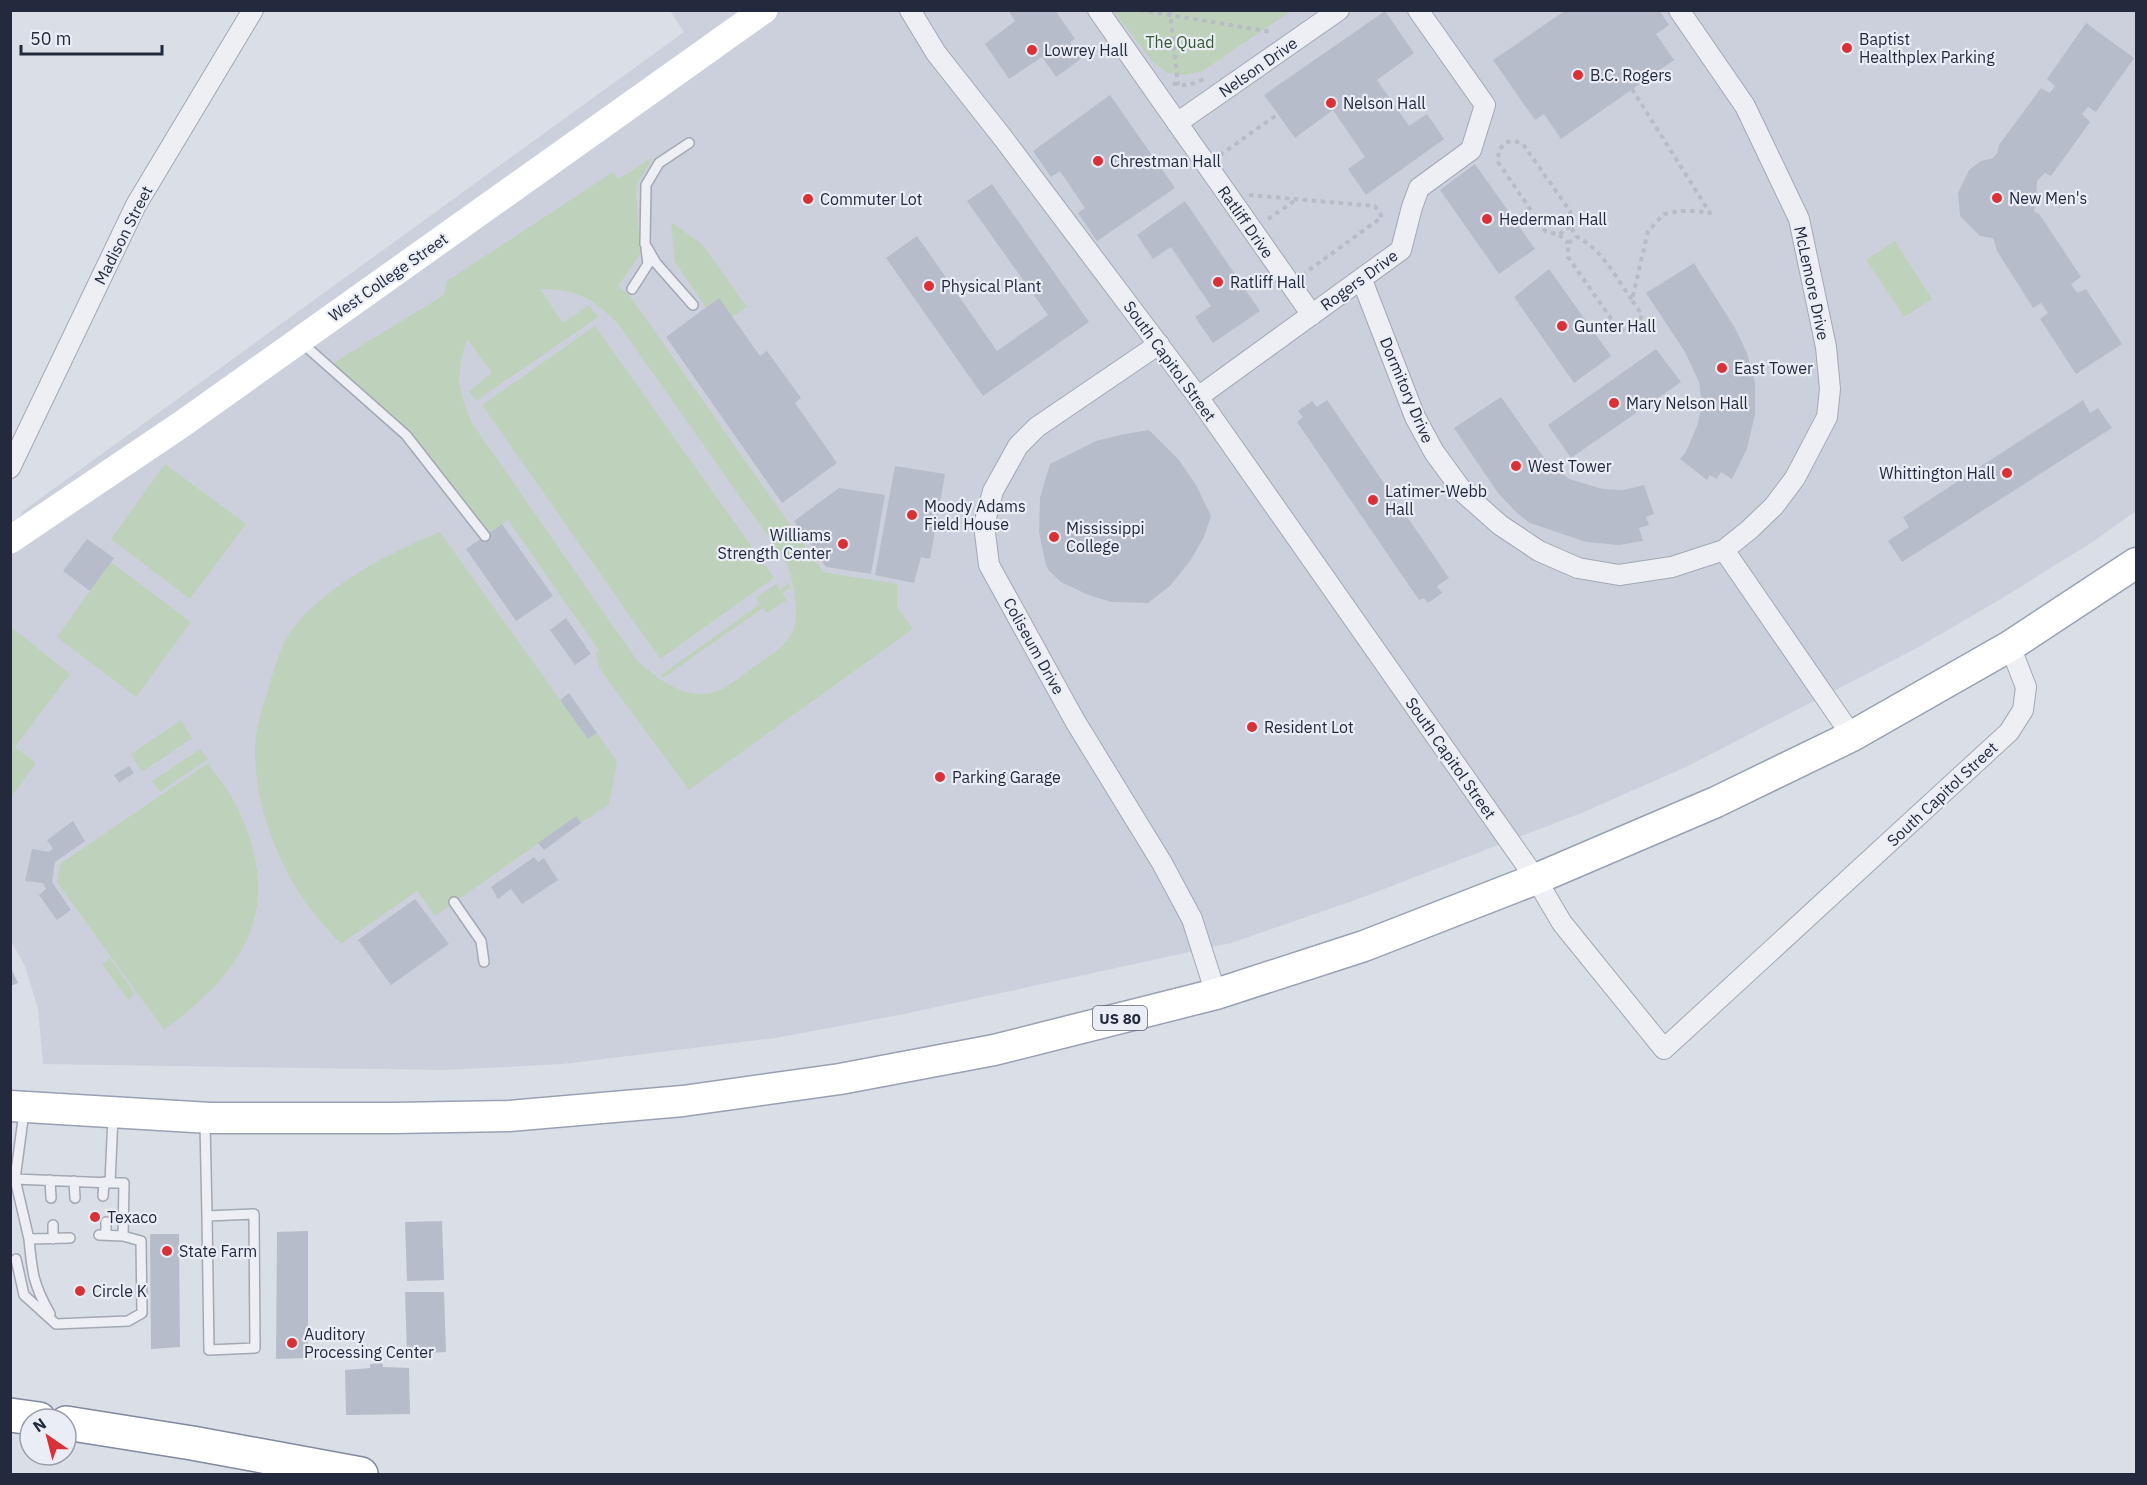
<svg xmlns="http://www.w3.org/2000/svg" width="2147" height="1485" font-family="'IBM Plex Sans',sans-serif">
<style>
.built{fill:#ccd0dc}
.green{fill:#bed2bb;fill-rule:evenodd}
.building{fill:#b7bcca}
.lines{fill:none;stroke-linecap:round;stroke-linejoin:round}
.lane-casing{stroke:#a3a8b4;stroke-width:12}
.street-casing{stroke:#a3a8b4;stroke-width:22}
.primary-casing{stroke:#99a0b4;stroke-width:33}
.highway-casing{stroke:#81899f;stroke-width:36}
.path{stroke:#b8bcc5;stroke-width:4;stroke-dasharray:4.5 4.5;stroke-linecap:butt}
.lane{stroke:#edeff5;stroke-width:9}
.street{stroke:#edeff5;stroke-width:20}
.secondary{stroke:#fff;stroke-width:27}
.primary{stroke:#fff;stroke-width:30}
.highway{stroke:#fff;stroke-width:33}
.poi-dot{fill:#da3137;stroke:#eaedf5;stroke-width:2}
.labels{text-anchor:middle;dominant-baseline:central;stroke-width:4.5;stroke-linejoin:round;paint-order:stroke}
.shield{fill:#eaedf5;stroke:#5f6475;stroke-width:1.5}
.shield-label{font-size:15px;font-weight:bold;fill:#232a3e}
.poi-label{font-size:16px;fill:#232a3e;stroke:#eaedf5;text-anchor:start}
.park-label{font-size:16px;fill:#335b2f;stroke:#eaedf5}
.street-label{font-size:16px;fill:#232a3e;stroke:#eaedf5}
</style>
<rect width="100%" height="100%" fill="#dadee7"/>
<!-- built -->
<path class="built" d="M670,11H2136V511L2091,543L2004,597L1917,648L1686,767L1584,812L1358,899L1231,943L904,1014L775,1038L563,1064L444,1070L43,1064L38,1009L25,966L11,941L10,532L23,511L684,32Z"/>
<!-- green -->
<path class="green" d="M1113,11H1291L1203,71L1184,75L1167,73L1153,62Z
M653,157L636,186L640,255L618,286L630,296L823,572L898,584L897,607L913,629L689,790L599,668L596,653L599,651L508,520L485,536L406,435L330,367L338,360L444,295L447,281L613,172L618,179ZM540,289C576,289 594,298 619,325L788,565C793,585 799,606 794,628C789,644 772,654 759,663C746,671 732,686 717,691C686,702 657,679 636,659L472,423C457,389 456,375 467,339L492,373L469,391L476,401L598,317L589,305L563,323Z
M671,222L702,244L747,307L732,317L719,299L706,308L675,262Z
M1895,241L1932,299L1904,317L1866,260Z
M595,326L774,578L660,659L482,405Z
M165,464L246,524L190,599L111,539Z
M440,532L588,739L597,733L617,762L609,804L581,823L576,817L435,916L417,891L341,944C325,927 310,910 298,891C273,851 254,797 255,749C255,729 263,706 269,687C274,668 281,644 293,628C327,585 390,552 440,532Z
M111,562L191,622L136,697L57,637Z
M789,583L791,587L782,593L787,600L767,613L763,608L663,678L661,675L760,604L756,598L776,584L780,590Z
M11,627L70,674L15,747L36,763L11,797Z
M181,720L192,738L142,772L131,754Z
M200,749L208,759L160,792L152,781Z
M208,763C219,779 232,795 240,813C284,912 244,970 164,1030L57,882L60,864Z
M110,958L135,994L128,1000L102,964Z"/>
<!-- building -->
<path class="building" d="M1008,10H1055L1075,39L1070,42L1081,59L1056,77L1042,57L1009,79L985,44L1015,21Z
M1566,10H1659L1669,25L1656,34L1674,60L1561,139L1544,114L1535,120L1493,60Z
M1385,11L1414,53L1377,80L1409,126L1427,114L1444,139L1366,195L1348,169L1365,157L1333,110L1295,138L1264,95Z
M2086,23L2134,58L2096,112L2088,107L2082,114L2090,122L2051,176L2045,173L2037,181L2036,203L2034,211L2040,215L2081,277L2071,284L2077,293L2086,289L2122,344L2076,374L2040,319L2048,313L2041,303L2033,308L1997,251L1993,238L1980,236L1960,216L1958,193L1969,170L1981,161L1993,158L1997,153L1999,145L2041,88L2050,93L2055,86L2047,79Z
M1110,95L1175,188L1097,241L1078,213L1085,208L1060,171L1051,177L1033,151Z
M1475,164L1535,249L1499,274L1440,190Z
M992,184L1089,322L983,396L886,258L917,236L997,351L1048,315L967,201Z
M1185,201L1260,311L1213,343L1195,317L1211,306L1171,247L1153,259L1137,235Z
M1694,263L1735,328L1747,353L1755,383V414L1747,449L1732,479L1721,472L1717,479L1710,475L1707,480L1680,459L1686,452L1697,426L1702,406L1699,382L1685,352L1646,293Z
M1549,269L1611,356L1574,383L1514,297Z
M719,298L760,356L767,351L801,398L795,403L837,463L782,503L666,337Z
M1656,349L1681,382L1571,458L1548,425Z
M1501,397L1545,459L1569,479L1603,489L1624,490L1644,485L1654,514L1646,517L1649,525L1639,528L1643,541L1619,545L1586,542L1530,523L1518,514L1498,493L1454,428Z
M1327,400L1449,578L1437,586L1442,593L1428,603L1424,598L1419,600L1297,422L1303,417L1298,411L1312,401L1317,407Z
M2083,400L2090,413L2098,408L2112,428L1902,562L1888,541L1909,527L1903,517Z
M1149,430L1179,460L1196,485L1211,516L1204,537L1190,561L1170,586L1148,603L1111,602L1086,594L1061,582L1049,571L1046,565L1039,532L1040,498L1050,464L1096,441L1125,434Z
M895,466L945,474L930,559L921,557L914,583L875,575Z
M839,488L885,495L871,574L826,567L794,521Z
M502,524L553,596L516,621L466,549Z
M87,539L114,558L90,591L63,571Z
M566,618L591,654L575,665L550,630Z
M569,693L597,733L588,739L560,700Z
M129,766L134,773L119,783L114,775Z
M576,816L581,823L544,850L538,843Z
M73,821L85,841L55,862L52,882L71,910L57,920L39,895L46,889L43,883L25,881L32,849L49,852L53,849L47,840Z
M534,857L538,862L544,858L558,880L522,904L511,889L498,899L491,887Z
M415,899L449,944L391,985L358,940Z
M10,966L18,983L10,986Z
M442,1221L444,1280L407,1281L405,1222Z
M308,1231V1358L276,1359L277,1232Z
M150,1234H179L180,1347L151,1349Z
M405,1292H444L446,1352L407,1354Z
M382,1363L383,1367L409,1368L410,1414L346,1415L345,1370L370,1368V1364Z"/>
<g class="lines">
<defs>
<path id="lane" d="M689,143L659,163L646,185L645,244L656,263L693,305
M632,289L648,264L646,249
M302,343L406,435L485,536
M454,902L481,941L484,962
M24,1112L15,1179L110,1183L113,1116
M205,1123L207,1216L254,1214L255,1348L209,1350L207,1216
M15,1179L29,1239L70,1238
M50,1180L51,1198
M74,1181L75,1198
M103,1196L104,1182
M106,1222V1235
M53,1225V1239
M99,1235L123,1236L124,1183H110
M29,1239C32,1272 33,1284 50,1314
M16,1259L24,1295L56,1324L128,1321L142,1313L141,1241L123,1236"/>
<path id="street" d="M910,10L936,53L1003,138L1198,397L1536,879L1562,923L1664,1049L2009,732L2023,710L2026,687L2010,646
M1098,10L1312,315
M1177,123L1339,10
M1362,280L1415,417L1434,452L1464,493L1500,525L1539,551L1578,568L1619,575L1672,567L1724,550L1749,530L1774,506L1795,478L1827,417L1830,389L1826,347L1799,219L1745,106L1679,10
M1159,344L1037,427L1018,446L993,491L984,525L989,565L1075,721L1162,863L1192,919L1216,994
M1198,397L1401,250L1412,207L1419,188L1471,150L1485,105L1418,10
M10,468L136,205L253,10
M1724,550L1852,736"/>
<path id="primary" d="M10,1106L210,1118H394L509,1116L683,1101L840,1079L994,1050L1216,994L1364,946L1536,879L1716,802L1852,736L2010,646L2136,563"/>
<path id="highway" d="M10,1415L39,1419
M66,1423L192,1443L361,1474"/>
</defs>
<!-- lane casing -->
<use href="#lane" class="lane-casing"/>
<!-- street casing -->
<use href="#street" class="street-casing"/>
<!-- primary casing -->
<use href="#primary" class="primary-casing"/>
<!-- highway casing -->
<use href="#highway" class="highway-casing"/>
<!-- path -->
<path class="path" d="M1140,10L1272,32
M1170,10L1178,85
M1173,83C1184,88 1196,83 1206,78
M1632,89L1710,213L1697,211H1681L1664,214L1648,231L1632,300L1642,315L1637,327L1627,333L1617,327L1568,257V243L1577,237C1601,248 1617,279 1632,300
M1220,155L1278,114
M1249,195L1375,206L1382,217L1305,273
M1268,219L1296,200
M1570,226L1559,235L1545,231L1498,162L1499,150L1506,142L1515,141L1523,144L1570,211V226L1577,237
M1559,235L1568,243"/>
<!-- lane -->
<use href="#lane" class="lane"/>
<!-- street -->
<use href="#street" class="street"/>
<!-- secondary -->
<path class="secondary" d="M10,540L182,424L764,10"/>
<!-- primary -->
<use href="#primary" class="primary"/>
<!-- highway -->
<use href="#highway" class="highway"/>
</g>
<!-- markers -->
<g class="poi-dot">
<circle cx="1847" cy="48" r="6"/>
<circle cx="1032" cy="50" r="6"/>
<circle cx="1578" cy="75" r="6"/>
<circle cx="1331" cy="103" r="6"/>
<circle cx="1098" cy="161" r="6"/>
<circle cx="1997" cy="198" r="6"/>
<circle cx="808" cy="199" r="6"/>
<circle cx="1487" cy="219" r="6"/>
<circle cx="1218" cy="282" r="6"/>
<circle cx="929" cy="286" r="6"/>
<circle cx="1562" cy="326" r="6"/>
<circle cx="1722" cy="368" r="6"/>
<circle cx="1614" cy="403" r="6"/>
<circle cx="1516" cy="466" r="6"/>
<circle cx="2007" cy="473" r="6"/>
<circle cx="1373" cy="500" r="6"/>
<circle cx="912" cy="515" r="6"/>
<circle cx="1054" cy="537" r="6"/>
<circle cx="843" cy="544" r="6"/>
<circle cx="1252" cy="727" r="6"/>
<circle cx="940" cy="777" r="6"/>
<circle cx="95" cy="1217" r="6"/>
<circle cx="167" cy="1251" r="6"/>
<circle cx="80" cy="1291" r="6"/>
<circle cx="292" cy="1343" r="6"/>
</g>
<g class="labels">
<!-- shield labels -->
<rect class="shield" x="1093" y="1006" width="54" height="24" rx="4.5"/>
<g class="shield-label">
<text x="1120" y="1018">US 80</text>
</g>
<!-- poi labels -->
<g class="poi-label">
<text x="1859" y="39">Baptist<tspan x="1859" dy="18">Healthplex Parking</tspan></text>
<text x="1044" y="50">Lowrey Hall</text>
<text x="1590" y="75">B.C. Rogers</text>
<text x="1343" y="103">Nelson Hall</text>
<text x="1110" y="161">Chrestman Hall</text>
<text x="2009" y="198">New Men's</text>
<text x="820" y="199">Commuter Lot</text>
<text x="1499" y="219">Hederman Hall</text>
<text x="1230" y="282">Ratliff Hall</text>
<text x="941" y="286">Physical Plant</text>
<text x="1574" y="326">Gunter Hall</text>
<text x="1734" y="368">East Tower</text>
<text x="1626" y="403">Mary Nelson Hall</text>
<text x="1528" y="466">West Tower</text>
<text x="1995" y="473" text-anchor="end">Whittington Hall</text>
<text x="1385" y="491">Latimer-Webb<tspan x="1385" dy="18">Hall</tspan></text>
<text x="924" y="506">Moody Adams<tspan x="924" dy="18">Field House</tspan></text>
<text x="1066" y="528">Mississippi<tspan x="1066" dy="18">College</tspan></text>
<text x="831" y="535" text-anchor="end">Williams<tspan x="831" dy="18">Strength Center</tspan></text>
<text x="1264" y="727">Resident Lot</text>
<text x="952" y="777">Parking Garage</text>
<text x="107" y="1217">Texaco</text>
<text x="179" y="1251">State Farm</text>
<text x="92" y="1291">Circle K</text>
<text x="304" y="1334">Auditory<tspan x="304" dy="18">Processing Center</tspan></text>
</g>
<!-- park labels -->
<g class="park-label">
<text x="1180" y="42">The Quad</text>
</g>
<!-- street labels -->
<g class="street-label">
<text transform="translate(1258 67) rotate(-35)">Nelson Drive</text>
<text transform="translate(1246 222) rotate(55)">Ratliff Drive</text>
<text transform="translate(123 235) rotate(-63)">Madison Street</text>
<text transform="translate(388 277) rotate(-35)">West College Street</text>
<text transform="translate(1359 280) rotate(-36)">Rogers Drive</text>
<text transform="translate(1812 283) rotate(78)">McLemore Drive</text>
<text transform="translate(1170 361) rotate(54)">South Capitol Street</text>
<text transform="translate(1407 390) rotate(67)">Dormitory Drive</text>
<text transform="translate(1034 646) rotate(61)">Coliseum Drive</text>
<text transform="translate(1451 758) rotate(55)">South Capitol Street</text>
<text transform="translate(1942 794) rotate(-43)">South Capitol Street</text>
</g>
</g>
<!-- border -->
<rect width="2147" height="1485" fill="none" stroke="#232a3e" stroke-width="24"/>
<!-- north arrow -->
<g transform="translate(48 1437) rotate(325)"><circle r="28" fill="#eaedf5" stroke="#9a9fac" stroke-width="1.5"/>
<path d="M0-4.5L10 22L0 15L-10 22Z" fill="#da3137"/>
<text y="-9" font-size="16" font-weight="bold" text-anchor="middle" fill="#232a3e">N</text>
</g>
<!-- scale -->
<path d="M21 45v9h141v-9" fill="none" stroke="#232a3e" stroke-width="3"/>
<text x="30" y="45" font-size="18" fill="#232a3e" stroke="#eaedf5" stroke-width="4.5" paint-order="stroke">50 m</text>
</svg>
